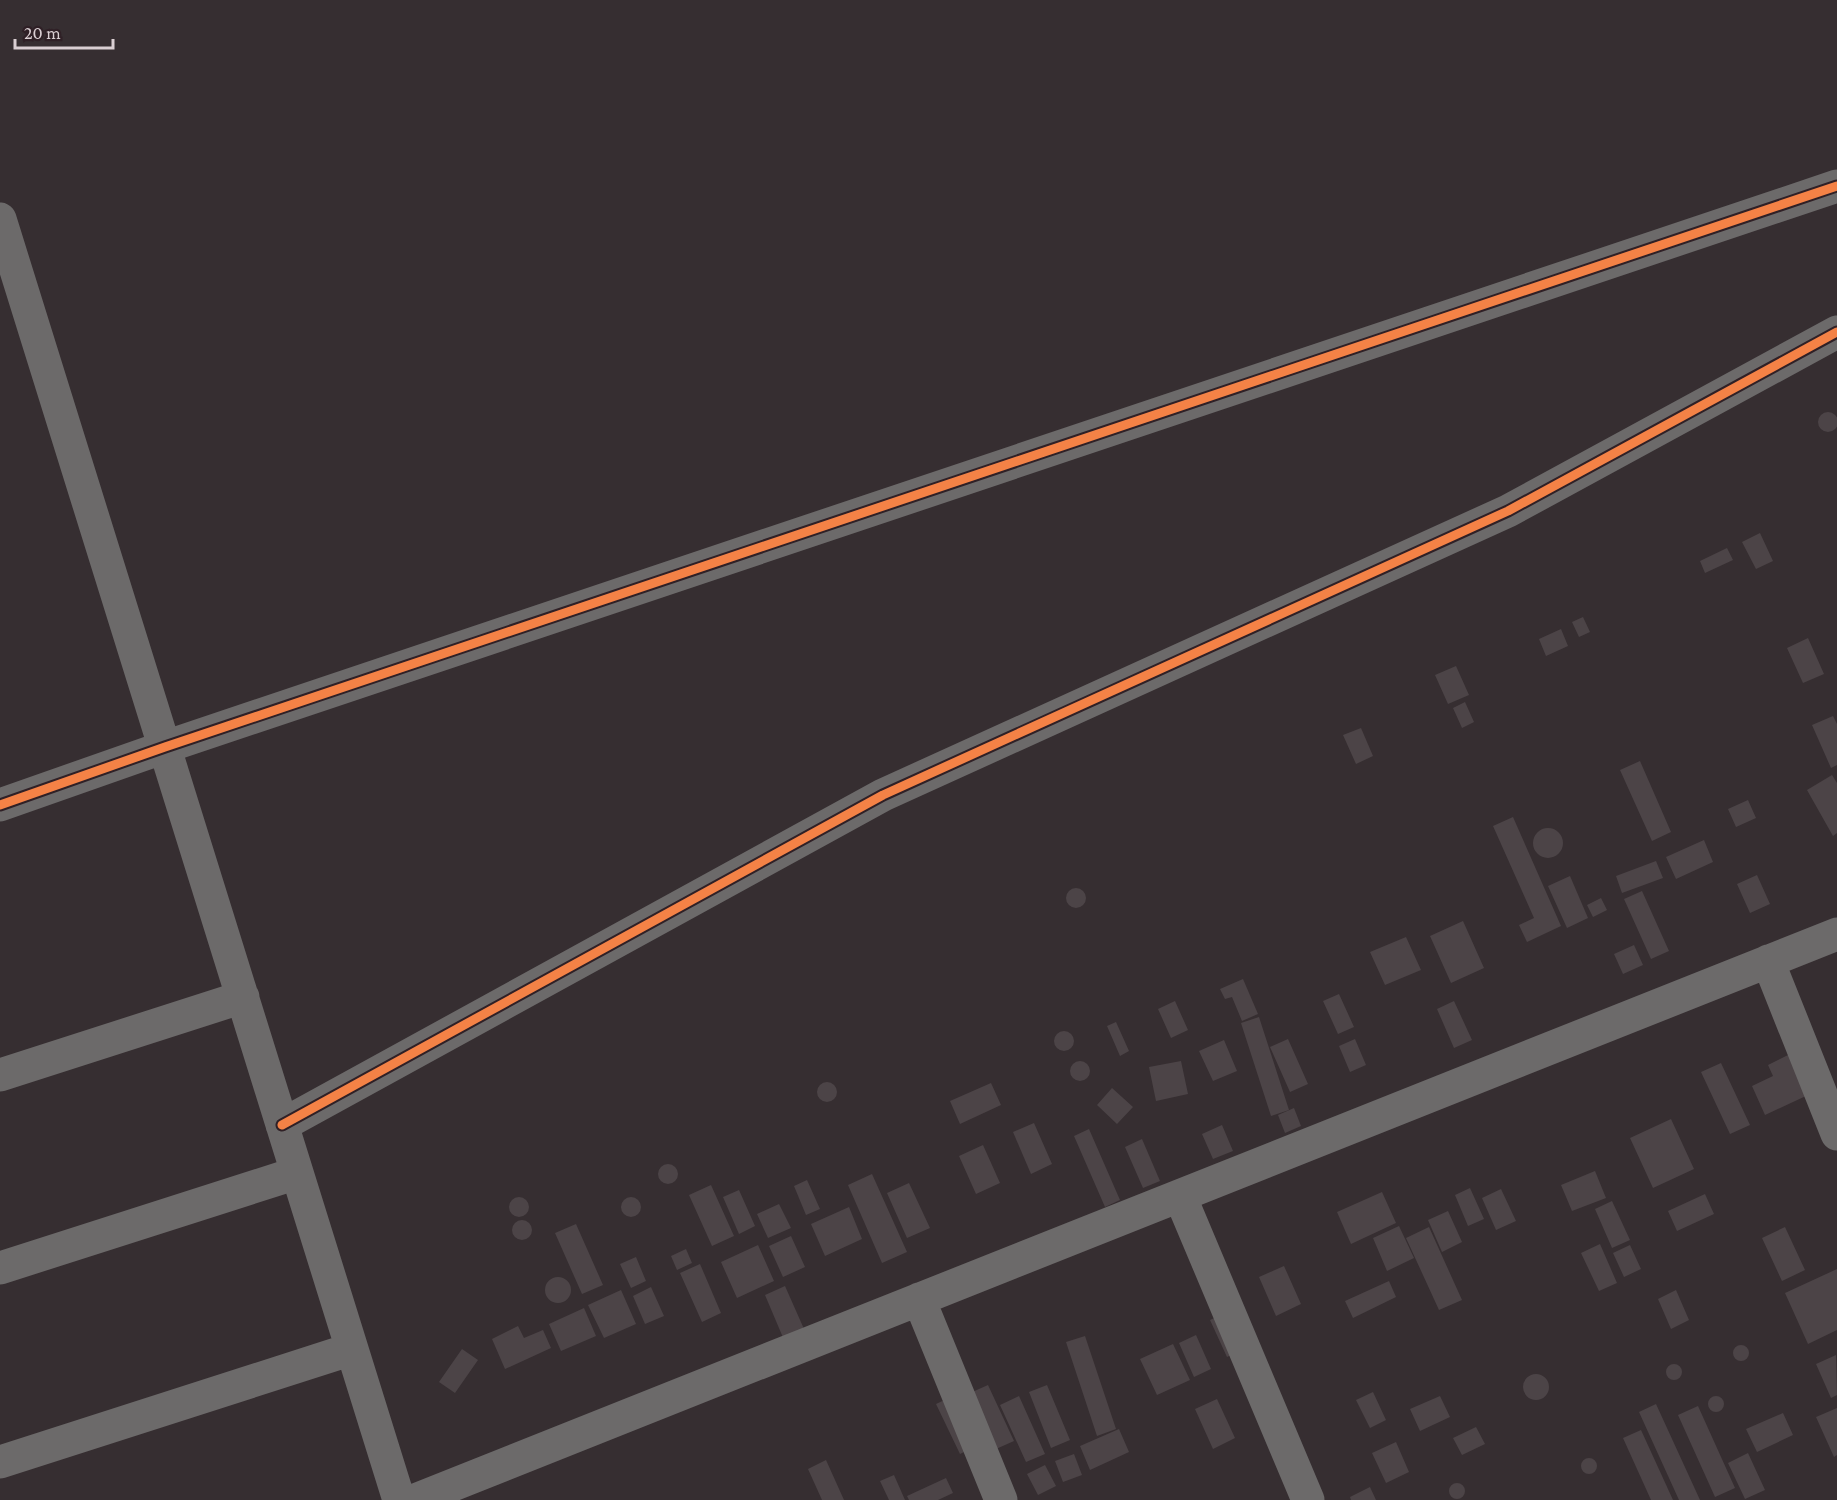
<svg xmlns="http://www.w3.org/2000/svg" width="1837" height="1500" font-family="'Crimson Pro',serif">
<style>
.building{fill:#4c4447}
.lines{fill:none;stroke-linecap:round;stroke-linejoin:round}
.minor{stroke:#6c6a6a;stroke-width:33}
.cycleway-casing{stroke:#2f2026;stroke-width:13}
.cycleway{stroke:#f48246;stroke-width:9}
</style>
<rect width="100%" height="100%" fill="#362e31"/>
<!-- building -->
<path class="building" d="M1818 422a10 10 0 1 1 20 0a10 10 0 1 1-20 0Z
M1760,533L1773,561L1756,569L1742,542Z
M1727,548L1733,560L1705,573L1700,561Z
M1583,617L1590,632L1579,637L1572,622Z
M1561,629L1568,646L1546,656L1539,639Z
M1808,638L1824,674L1803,683L1787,648Z
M1456,666L1469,695L1448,704L1435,675Z
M1465,702L1474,722L1462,728L1453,708Z
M1833,716L1837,724V765L1831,768L1812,725Z
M1361,728L1373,756L1356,764L1343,735Z
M1640,761L1671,832L1652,841L1620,770Z
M1832,775L1837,783V833L1833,836L1807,790Z
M1748,800L1756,818L1736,827L1728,809Z
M1513,817L1561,926L1527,942L1519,925L1534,918L1493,826Z
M1533 843a15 15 0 1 1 30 0a15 15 0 1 1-30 0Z
M1704,840L1713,862L1676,879L1666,857Z
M1656,861L1663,878L1622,893L1616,876Z
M1757,875L1770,904L1750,913L1737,884Z
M1570,876L1588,918L1567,928L1548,886Z
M1066 898a10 10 0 1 1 20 0a10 10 0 1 1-20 0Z
M1642,891L1669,951L1651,959L1624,899Z
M1601,898L1607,910L1593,917L1587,905Z
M1463,921L1484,968L1451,983L1430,936Z
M1406,937L1421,970L1385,985L1370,952Z
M1634,945L1643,965L1623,974L1614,954Z
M1243,979L1258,1014L1242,1021L1232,997L1225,999L1220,989Z
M1339,994L1354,1027L1338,1034L1323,1001Z
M1175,1001L1188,1030L1171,1038L1158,1009Z
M1454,1001L1472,1040L1454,1048L1437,1009Z
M1259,1017L1289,1110L1271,1116L1241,1023Z
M1116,1022L1129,1051L1120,1056L1107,1026Z
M1054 1041a10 10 0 1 1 20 0a10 10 0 1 1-20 0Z
M1288,1039L1308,1084L1290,1092L1270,1047Z
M1355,1039L1366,1065L1350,1072L1339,1046Z
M1224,1040L1237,1071L1213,1081L1199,1051Z
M1790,1054L1808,1095L1765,1115L1752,1086L1773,1076L1768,1065Z
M1181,1061L1188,1094L1156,1101L1149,1067Z
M1070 1071a10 10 0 1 1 20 0a10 10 0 1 1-20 0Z
M1721,1063L1750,1125L1730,1134L1701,1072Z
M817 1092a10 10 0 1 1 20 0a10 10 0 1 1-20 0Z
M991,1083L1001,1105L960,1124L950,1101Z
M1112,1088L1133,1107L1117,1124L1097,1105Z
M1294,1108L1301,1126L1285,1133L1278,1115Z
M1671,1119L1694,1169L1653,1188L1630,1138Z
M1034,1123L1052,1164L1031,1174L1013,1132Z
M1222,1125L1233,1151L1213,1159L1202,1134Z
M1089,1129L1120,1200L1105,1207L1074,1136Z
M1142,1139L1160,1181L1143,1188L1125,1147Z
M983,1145L1000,1183L976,1194L959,1156Z
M658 1174a10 10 0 1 1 20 0a10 10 0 1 1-20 0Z
M1595,1171L1606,1198L1572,1211L1561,1185Z
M872,1174L907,1252L882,1263L848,1185Z
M807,1180L820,1209L806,1215L794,1186Z
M909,1183L930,1228L907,1238L887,1193Z
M711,1185L734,1236L712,1246L689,1195Z
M1470,1188L1484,1219L1468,1226L1455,1195Z
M1501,1189L1516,1221L1496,1230L1482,1198Z
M739,1190L755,1226L739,1234L723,1197Z
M1382,1192L1396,1223L1351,1244L1337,1212Z
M1705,1194L1714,1214L1677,1231L1668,1211Z
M509 1207a10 10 0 1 1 20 0a10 10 0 1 1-20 0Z
M621 1207a10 10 0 1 1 20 0a10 10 0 1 1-20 0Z
M1612,1201L1630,1240L1612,1248L1595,1209Z
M779,1204L791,1228L768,1238L757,1214Z
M849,1207L862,1239L825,1256L811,1224Z
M1448,1211L1462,1242L1442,1252L1428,1220Z
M512 1230a10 10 0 1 1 20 0a10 10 0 1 1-20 0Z
M576,1224L603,1285L582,1294L555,1233Z
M1399,1226L1414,1258L1387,1271L1373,1238Z
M1429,1227L1462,1300L1439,1310L1406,1238Z
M1785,1227L1805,1270L1782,1281L1762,1238Z
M791,1236L805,1267L783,1277L769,1246Z
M1600,1244L1617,1283L1599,1291L1581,1253Z
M758,1245L774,1281L737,1298L721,1262Z
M1630,1245L1641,1269L1624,1277L1613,1253Z
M686,1249L692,1263L677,1270L671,1256Z
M636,1257L646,1281L631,1288L620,1264Z
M700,1264L721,1313L702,1322L680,1273Z
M1284,1266L1301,1304L1276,1316L1259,1277Z
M1837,1269V1330L1808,1344L1785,1293Z
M545 1290a13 13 0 1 1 26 0a13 13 0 1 1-26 0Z
M1389,1281L1396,1297L1353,1318L1345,1301Z
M785,1286L808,1338L787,1347L765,1295Z
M651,1287L664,1316L645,1324L633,1296Z
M621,1290L636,1324L604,1338L588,1305Z
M1676,1290L1689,1320L1671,1329L1658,1299Z
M584,1308L596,1336L561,1351L549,1324Z
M1223,1314L1240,1351L1227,1357L1210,1320Z
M518,1326L524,1338L543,1330L551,1348L505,1369L492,1339Z
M1196,1335L1211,1369L1194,1377L1179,1343Z
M1085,1336L1116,1429L1097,1436L1066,1342Z
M1173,1344L1190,1380L1157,1395L1140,1359Z
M1733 1353a8 8 0 1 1 16 0a8 8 0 1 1-16 0Z
M462,1349L478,1360L455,1393L439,1382Z
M1836,1355L1837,1395L1831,1398L1816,1364Z
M1666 1372a8 8 0 1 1 16 0a8 8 0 1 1-16 0Z
M1523 1387a13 13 0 1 1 26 0a13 13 0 1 1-26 0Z
M988,1385L1014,1441L996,1449L970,1393Z
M1047,1385L1070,1440L1051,1448L1029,1392Z
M1373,1392L1386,1420L1370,1428L1356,1400Z
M955,1395L978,1445L960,1454L936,1404Z
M1708 1404a8 8 0 1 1 16 0a8 8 0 1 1-16 0Z
M1019,1396L1045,1454L1026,1462L1000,1405Z
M1440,1396L1450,1417L1420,1431L1410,1409Z
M1217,1399L1235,1438L1213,1449L1195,1409Z
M1656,1404L1700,1500H1679L1639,1412Z
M1698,1406L1735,1488L1715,1497L1678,1415Z
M1837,1408V1455L1834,1457L1816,1417Z
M1783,1413L1793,1435L1757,1452L1746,1429Z
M1476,1427L1485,1444L1462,1455L1453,1438Z
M1119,1429L1129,1452L1090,1470L1080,1446Z
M1641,1430L1673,1500H1651L1623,1438Z
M1396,1442L1409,1472L1386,1483L1372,1453Z
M1748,1453L1765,1490L1745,1499L1728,1463Z
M1074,1454L1082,1475L1063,1482L1055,1461Z
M1581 1466a8 8 0 1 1 16 0a8 8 0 1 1-16 0Z
M826,1460L844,1500H822L808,1469Z
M1045,1465L1056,1486L1038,1495L1027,1474Z
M894,1475L905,1500H889L880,1481Z
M946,1478L953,1493L938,1500H909L907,1496Z
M1449 1491a8 8 0 1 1 16 0a8 8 0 1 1-16 0Z
M1370,1487L1376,1500H1351L1350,1497Z"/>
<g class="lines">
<!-- minor -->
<path class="minor" d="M0,219L399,1500
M0,805L165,747L1837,186
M1768,961L1837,1134
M0,1075L243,997
M282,1125L883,795L1508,511L1837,332
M1180,1196L1308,1500
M0,1268L297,1173
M919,1299L1001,1500
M0,1462L352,1349
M415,1500L1837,934"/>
<defs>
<path id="cycleway" d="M0,805L165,747L1837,186
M282,1125L883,795L1508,511L1837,332"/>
</defs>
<!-- cycleway casing -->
<use href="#cycleway" class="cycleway-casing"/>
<!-- cycleway -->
<use href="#cycleway" class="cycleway"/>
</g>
<!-- scale -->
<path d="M15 39v9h98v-9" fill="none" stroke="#dacfd3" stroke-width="3"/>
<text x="24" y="39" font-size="18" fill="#dacfd3" stroke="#2f2026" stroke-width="4.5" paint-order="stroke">20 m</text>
</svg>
